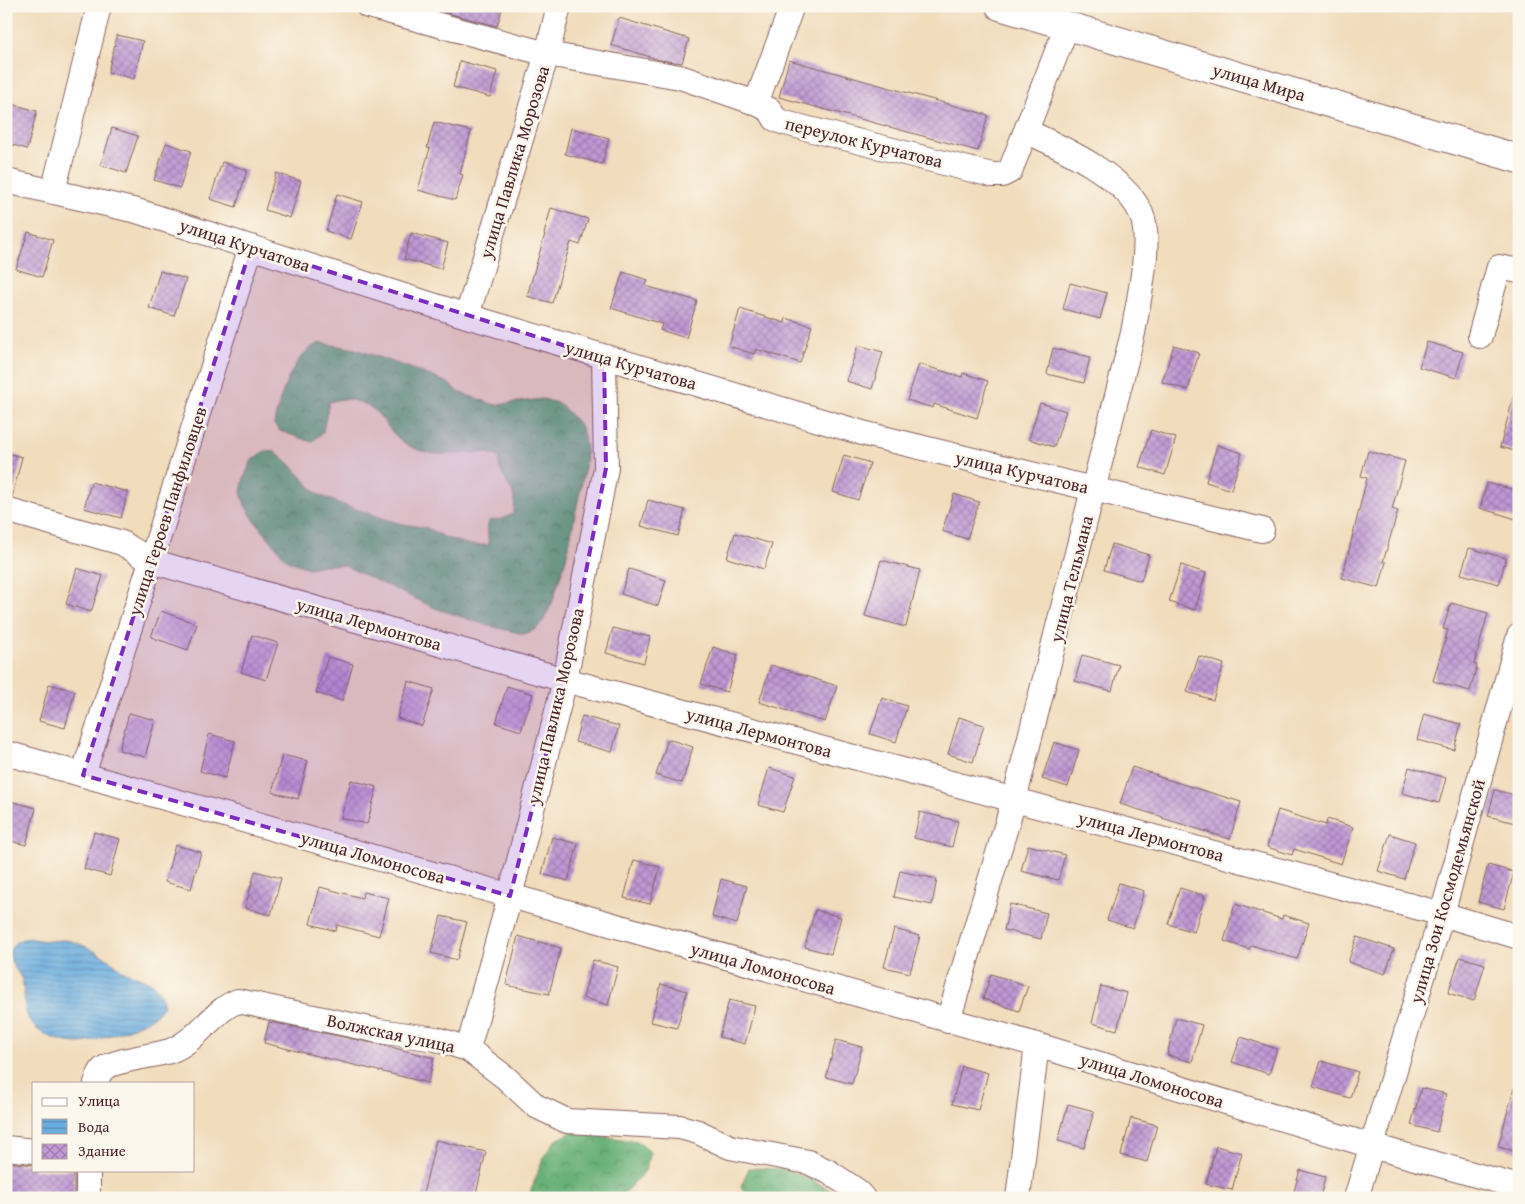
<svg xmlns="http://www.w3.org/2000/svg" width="1525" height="1204" font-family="'Gentium Book Plus',serif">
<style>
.forest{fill:url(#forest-crowns);stroke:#5a6852}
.water{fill:url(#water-rules);stroke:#5a6685}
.building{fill:url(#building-cross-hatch)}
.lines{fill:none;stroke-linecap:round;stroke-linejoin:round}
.minor-casing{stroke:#84615e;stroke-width:26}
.major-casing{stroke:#84615e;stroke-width:30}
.minor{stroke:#fff;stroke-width:24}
.major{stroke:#fff;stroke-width:28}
.marked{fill:#7b2cbf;fill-opacity:0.2;stroke:#7b2cbf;stroke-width:4;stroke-dasharray:10 6;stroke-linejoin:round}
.labels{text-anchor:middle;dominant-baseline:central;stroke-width:5;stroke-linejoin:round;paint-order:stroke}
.street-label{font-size:18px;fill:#4a1f2b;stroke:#fbf7ec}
</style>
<defs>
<pattern id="forest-crowns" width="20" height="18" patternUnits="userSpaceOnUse" patternTransform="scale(1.25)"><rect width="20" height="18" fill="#69b178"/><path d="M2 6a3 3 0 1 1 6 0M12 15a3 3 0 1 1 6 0" fill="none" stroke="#588f63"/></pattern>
<pattern id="water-rules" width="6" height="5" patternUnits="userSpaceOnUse" patternTransform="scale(1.25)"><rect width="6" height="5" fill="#6aaddf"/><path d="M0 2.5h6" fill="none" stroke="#598cb5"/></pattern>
<pattern id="building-cross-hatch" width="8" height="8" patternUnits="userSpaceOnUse" patternTransform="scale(1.25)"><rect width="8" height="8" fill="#bf98d4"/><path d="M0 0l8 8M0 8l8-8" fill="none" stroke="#9d7bac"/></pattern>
</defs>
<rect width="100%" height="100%" fill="#fbf7ec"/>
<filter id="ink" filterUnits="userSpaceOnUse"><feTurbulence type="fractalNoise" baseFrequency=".02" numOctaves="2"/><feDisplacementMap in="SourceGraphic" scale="10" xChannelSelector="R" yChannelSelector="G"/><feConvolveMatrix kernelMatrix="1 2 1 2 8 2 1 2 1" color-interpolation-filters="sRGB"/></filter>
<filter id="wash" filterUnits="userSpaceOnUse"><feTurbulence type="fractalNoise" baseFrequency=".0096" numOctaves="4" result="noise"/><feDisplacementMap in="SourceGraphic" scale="20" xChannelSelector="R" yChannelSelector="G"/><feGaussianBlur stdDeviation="1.12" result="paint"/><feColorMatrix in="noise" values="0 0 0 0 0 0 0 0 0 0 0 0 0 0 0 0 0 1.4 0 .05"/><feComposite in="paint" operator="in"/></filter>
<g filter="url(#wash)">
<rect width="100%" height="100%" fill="#f1dcbc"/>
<!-- forest -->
<path class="forest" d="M321,343L355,349L410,368L448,383L458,392L495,405L543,399L560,404L580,425L584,436L586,451L585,467L566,558L552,603L543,621L536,629L524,634L489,626L435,608L343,565H324L308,568L287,560L254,520L245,505L241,492L244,478L252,460L265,451L276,452L289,463L317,494L341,504L398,523L427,528L446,538L470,545H489L487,530L489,521L502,519L513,514C519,493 506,486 500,469C499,465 499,460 499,457C483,449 474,454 458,454C439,455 422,454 406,444C385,431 382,408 359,402C344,398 344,398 329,402L323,432L312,442L280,431L274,425C278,400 294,350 321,343Z
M572,1132L637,1141L650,1152L645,1171L623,1194L622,1198H528L544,1156L555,1141Z
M749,1168L784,1169L812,1180L844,1198H747L741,1186Z"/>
<!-- water -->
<path class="water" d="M29,938C35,939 42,941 48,941C56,941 62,939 71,941C85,945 103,955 115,964C118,966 120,970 124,971C144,981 159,979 164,1006C160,1010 157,1014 153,1017C145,1024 92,1043 81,1043C66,1044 41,1036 32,1024C22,1012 26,994 22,980C20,974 17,972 14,967C5,951 12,940 29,938Z"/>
<g id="blocks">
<!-- building -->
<path class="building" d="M428,6H503L497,26L428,8Z
M619,18L689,39L682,63L660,60L611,45Z
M117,35L143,41L134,79L108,72Z
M789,60L988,115L978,151L779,97Z
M460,61L497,71L490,97L453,87Z
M12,104L37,111L27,149L6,143V124Z
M434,122L471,131L460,174L463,175L455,200L418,190L430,148H427Z
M112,128L138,136L126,173L101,165Z
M571,128L609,138L602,164L565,154Z
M166,143L191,151L180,188L154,180Z
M222,162L247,170L236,207L210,199Z
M276,173L301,181L290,218L265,210Z
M337,194L363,202L351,239L326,231Z
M551,208L588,219L580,245L571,242L552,303L527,296L545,234H544Z
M28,232L53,240L42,277L16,269Z
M411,233L448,243L441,269L404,259Z
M160,271L186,279L174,316L149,308Z
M623,272L648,280L646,286L697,301L686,338L660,330L662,324L611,308Z
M1070,283L1107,293L1100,319L1063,309Z
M740,309L785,323L786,318L812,326L800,363L756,349L754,354L729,346Z
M1427,342L1463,352L1456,378L1419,367Z
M858,345L883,352L872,389L846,381Z
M1174,345L1199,353L1188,390L1162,382Z
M1053,348L1090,357L1084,383L1047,374Z
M919,364L962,377L963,373L988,381L977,418L934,404L933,408L907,400Z
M1514,395H1519V452L1500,447Z
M1040,403L1066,411L1054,447L1029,439Z
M1151,430L1176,438L1165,475L1139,467Z
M1217,445L1242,453L1231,490L1206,482Z
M1368,451L1405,461L1392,509L1398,511L1383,562H1386L1379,588L1342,578L1367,478L1361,476Z
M6,453L22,457L12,497H6Z
M844,455L870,463L858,500L833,492Z
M91,482L128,492L121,518L84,508Z
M1487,483L1519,491V511L1516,519L1480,508Z
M954,494L979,502L967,539L942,531Z
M648,500L685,510L678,536L641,526Z
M735,533L772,544L764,569L727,558Z
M1112,544L1149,555L1141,581L1104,570Z
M1469,548L1506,558L1499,584L1461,574Z
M881,560L920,570L906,627L865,616Z
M1181,565L1206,573L1195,610L1169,602Z
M77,568L103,576L91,612L66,604Z
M629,569L666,580L658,606L621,594Z
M1451,603L1488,613L1474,664L1477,665L1470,691L1433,681L1448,630L1443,629Z
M161,611L197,624L188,650L151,637Z
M613,628L650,637L644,663L606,653Z
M252,635L278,643L266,680L241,672Z
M713,647L738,655L727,692L701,684Z
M1082,655L1119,665L1112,691L1075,681Z
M1199,656L1224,664L1213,700L1187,692Z
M328,657L353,664L342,701L316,693Z
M771,665L837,686L825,722L759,702Z
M408,681L434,689L422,726L397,718Z
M49,684L75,691L65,728L39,721Z
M507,686L533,694L521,731L496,723Z
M882,698L907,706L896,742L870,734Z
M129,713L155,720L145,757L119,750Z
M1424,714L1461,724L1454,750L1417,740Z
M582,716L619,726L612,752L575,742Z
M959,717L984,725L973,762L948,754Z
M209,734L235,741L225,778L200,771Z
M668,739L693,747L682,783L656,775Z
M1054,742L1079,750L1068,787L1042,779Z
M282,755L308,761L298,799L272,792Z
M1132,767L1157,775L1156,776L1241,802L1230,839L1162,818L1163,817L1120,804Z
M1409,767L1446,778L1439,803L1402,793Z
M769,768L795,776L783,812L758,805Z
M351,780L377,787L367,824L341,818Z
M1495,790L1519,796V824L1488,816Z
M10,801L36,808L26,845L6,840V816Z
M1278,810L1326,825L1327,819L1353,827L1341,864L1294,849L1292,855L1267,847Z
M920,812L958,821L952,847L914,838Z
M94,832L120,839L110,876L84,869Z
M1390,834L1415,842L1404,879L1378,871Z
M552,837L578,844L568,881L542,874Z
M175,845L201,852L191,889L165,882Z
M1028,845L1065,855L1058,880L1021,871Z
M634,860L660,867L650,904L624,898Z
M1488,865L1514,872L1504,909L1478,902Z
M255,871L281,878L271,915L245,908Z
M900,871L937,879L932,905L894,897Z
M721,879L747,886L737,924L712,917Z
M1119,883L1144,891L1133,928L1107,920Z
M320,887L362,898L363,892L389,898L379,936L337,925L336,931L310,924Z
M1180,888L1205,896L1194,932L1168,924Z
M1010,904L1047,913L1041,939L1004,930Z
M1235,904L1282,919L1283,915L1309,923L1297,959L1251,945L1249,949L1224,941Z
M815,910L841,917L831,954L805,947Z
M441,916L467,922L457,960L431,953Z
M894,929L920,936L910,973L884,967Z
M518,936L561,948L549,994L506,985Z
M1357,937L1394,949L1385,974L1348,962Z
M1460,957L1485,964L1474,1001L1448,993Z
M593,960L618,967L608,1005L583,998Z
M991,974L1028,986L1019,1011L983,999Z
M661,984L687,991L677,1028L651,1022Z
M1101,986L1127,993L1117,1030L1092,1023Z
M729,1000L755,1006L745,1044L719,1037Z
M1176,1018L1202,1025L1192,1062L1167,1055Z
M269,1022L383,1045L434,1058L428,1083L264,1043Z
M1241,1037L1277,1049L1269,1074L1232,1062Z
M836,1040L862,1047L852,1084L826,1077Z
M1321,1061L1358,1072L1350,1098L1313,1087Z
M962,1066L988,1073L978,1110L952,1104Z
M1421,1088L1446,1094L1437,1132L1411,1125Z
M1514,1088L1519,1089V1152L1498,1147Z
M1068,1104L1094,1111L1084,1148L1058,1141Z
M1131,1118L1157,1125L1147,1162L1121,1155Z
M436,1140L486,1152L475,1198H422Z
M1216,1146L1242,1153L1232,1190L1206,1184Z
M6,1162L34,1165V1170H74V1198H6Z
M1300,1170L1325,1177L1320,1198H1292Z"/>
</g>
</g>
<g filter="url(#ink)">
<use href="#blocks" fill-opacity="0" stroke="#84615e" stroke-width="1"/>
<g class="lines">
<defs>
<path id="minor" d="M368,6L547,54L680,77L756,103L770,110L775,119L785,123L992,175H1002L1010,171L1067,26
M756,103L792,6
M6,181L137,211L467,316L866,434L1262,530
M53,192L99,6
M467,316L547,54L559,6
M1480,336L1499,267L1519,271
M6,510L122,543L151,561L565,680L1442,914L1519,937
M6,753L1037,1045L1372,1146L1519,1187
M83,775L251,247
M948,1021L1014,800L1133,333C1138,303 1151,247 1143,219C1132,179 1061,147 1026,131
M468,1049L510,896L565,680L606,468L604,358
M96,1083C98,1078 99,1073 103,1069C114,1060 154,1056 170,1051C199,1040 214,1009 238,1001L379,1031L436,1039L468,1049L506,1078L536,1106L567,1121L680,1127L698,1132L730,1147L808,1162L829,1172L856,1190L863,1198
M6,1148L34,1151
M88,1198V1170
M1018,1198L1037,1045
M1356,1198L1442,914L1519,636"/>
<path id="major" d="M1000,6L1519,159"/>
</defs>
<!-- minor casing -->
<use href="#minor" class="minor-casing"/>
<!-- major casing -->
<use href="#major" class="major-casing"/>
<!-- minor -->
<use href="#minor" class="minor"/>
<!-- major -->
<use href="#major" class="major"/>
</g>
</g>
<!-- marked area -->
<path class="marked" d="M251,247L604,358L606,468L565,680L510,896L83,775Z"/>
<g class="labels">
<!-- street labels -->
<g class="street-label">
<text transform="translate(1259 82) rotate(16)">улица Мира</text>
<text transform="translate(864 142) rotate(14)">переулок Курчатова</text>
<text transform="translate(514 162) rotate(-73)">улица Павлика Морозова</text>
<text transform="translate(245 245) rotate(18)">улица Курчатова</text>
<text transform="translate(631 365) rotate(16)">улица Курчатова</text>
<text transform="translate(1022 472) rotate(13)">улица Курчатова</text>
<text transform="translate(167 511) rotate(-72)">улица Героев Панфиловцев</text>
<text transform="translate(1071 579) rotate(-76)">улица Тельмана</text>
<text transform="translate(369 624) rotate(16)">улица Лермонтова</text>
<text transform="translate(555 706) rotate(-77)">улица Павлика Морозова</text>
<text transform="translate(759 732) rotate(15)">улица Лермонтова</text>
<text transform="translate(1151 836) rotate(15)">улица Лермонтова</text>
<text transform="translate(373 857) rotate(16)">улица Ломоносова</text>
<text transform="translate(1447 891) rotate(-74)">улица Зои Космодемьянской</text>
<text transform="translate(763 968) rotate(16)">улица Ломоносова</text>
<text transform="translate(391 1033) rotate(12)">Волжская улица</text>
<text transform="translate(1152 1080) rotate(17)">улица Ломоносова</text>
</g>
</g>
<!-- margin -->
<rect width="1525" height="1204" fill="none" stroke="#fbf7ec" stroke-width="25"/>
<!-- legend -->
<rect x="32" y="1082" width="162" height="90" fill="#fbf7ec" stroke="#b4a19f"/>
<rect x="42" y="1098" width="25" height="8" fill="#ffffff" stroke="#b4a19f"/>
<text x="78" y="1106" font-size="15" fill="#4a1f2b">Улица</text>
<rect x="42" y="1119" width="25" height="15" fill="url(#water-rules)" stroke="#b4a19f"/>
<text x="78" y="1132" font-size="15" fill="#4a1f2b">Вода</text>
<rect x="42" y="1144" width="25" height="15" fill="url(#building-cross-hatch)" stroke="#b4a19f"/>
<text x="78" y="1156" font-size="15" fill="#4a1f2b">Здание</text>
</svg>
